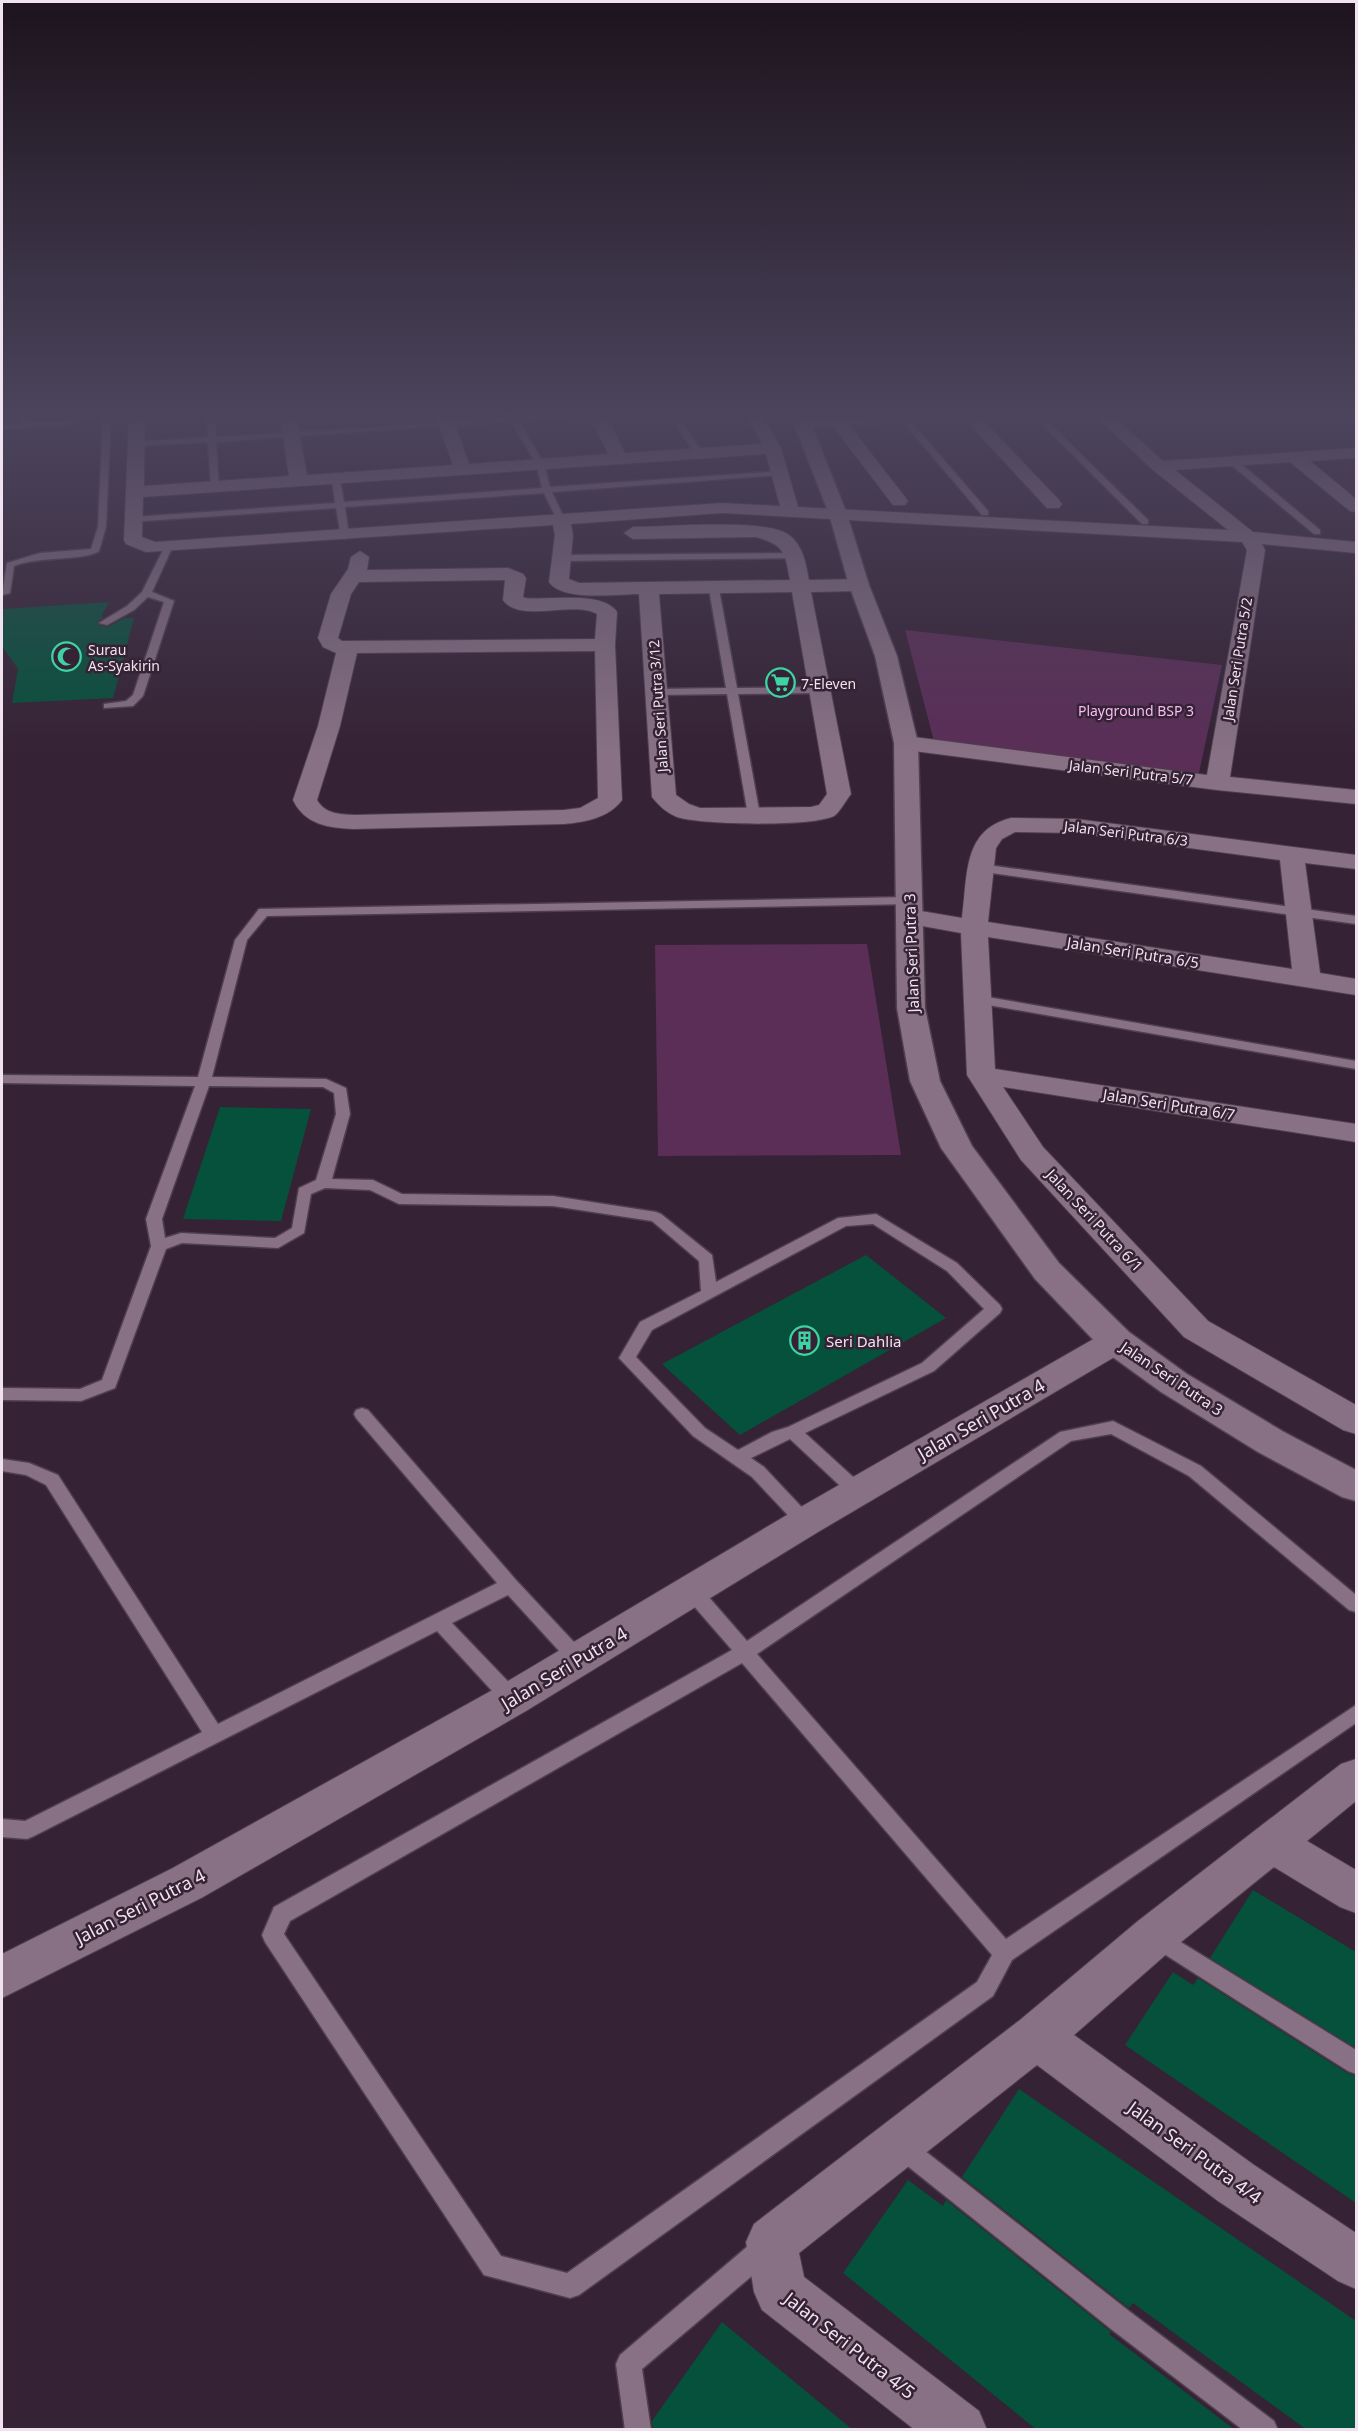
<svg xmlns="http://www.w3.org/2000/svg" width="1358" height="2431" font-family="'Noto Sans',sans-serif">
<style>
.green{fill:#5a2e57}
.building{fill:#05513b}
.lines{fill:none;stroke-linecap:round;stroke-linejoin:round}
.service-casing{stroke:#4f3f4e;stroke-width:3}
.minor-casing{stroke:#4f3f4e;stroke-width:2}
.tertiary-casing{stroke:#4f3f4e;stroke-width:3}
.service{fill:#887185;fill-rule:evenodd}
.minor{fill:#887185;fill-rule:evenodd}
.tertiary{fill:#887185;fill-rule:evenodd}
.labels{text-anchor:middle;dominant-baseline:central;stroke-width:5;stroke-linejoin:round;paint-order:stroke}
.far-poi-label{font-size:14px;fill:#f0e3ef;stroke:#352234;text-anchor:start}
.far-street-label{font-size:14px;fill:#f0e3ef;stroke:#352234}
.far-park-label{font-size:14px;fill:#f8bbf3;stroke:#352234}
.street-label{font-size:15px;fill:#f0e3ef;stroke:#352234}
.poi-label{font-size:15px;fill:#f0e3ef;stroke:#352234;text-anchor:start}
.near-street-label{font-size:18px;fill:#f0e3ef;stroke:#352234}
</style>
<rect width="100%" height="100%" fill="#352234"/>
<!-- green -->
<path class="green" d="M905,630L1222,665L1199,773L934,741Z
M867,944L901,1155L658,1156L655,945Z"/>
<!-- building -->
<path class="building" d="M109,602L101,617H104L97,622L98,625L108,627L125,618H134L113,698L12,703L18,669L2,646V609Z
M220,1107L311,1109L281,1221L183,1219Z
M866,1255L946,1318L740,1435L662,1364Z
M1253,1890L1356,1952V2048L1210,1958Z
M1173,1972L1193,1985L1198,1978L1347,2073L1356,2076V2203L1125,2045Z
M1019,2089L1356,2321V2430H1307L1133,2303L1129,2308L962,2177Z
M908,2180L943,2206L946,2200L1111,2332L1109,2334L1235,2430H1037L843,2273Z
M722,2322L853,2430H653L652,2421Z"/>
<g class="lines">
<defs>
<path id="service" d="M21,416H29V422H61L86,416H99L61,426L2,429V425L21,424Z
M103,416H111L106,527L99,551C85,561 38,556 14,566L10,593L2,595L7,563L40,553L91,549L98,527Z
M207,416H215L216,437L443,423L446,420L508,416H568L564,418L519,421L544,464L550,487L781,471L785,473L781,475L552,492L565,520L561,523L557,520L544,493L345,507L349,536L345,539L341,536L336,508L129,522V518L132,517L335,503L332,479L336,477L340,479L344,502L542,488L536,464L511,421L216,442L219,487L215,490L211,487L208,442L137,446L133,444L137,442L208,437Z
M670,416H678L703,453L702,455H696Z
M898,416H906L988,511V515H982Z
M1034,416H1042L1148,520V524H1142Z
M1229,459H1235L1320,530V534H1314L1229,463Z
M168,545L172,548L152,592L174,601L143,696L133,706L104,708V704L126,701L133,695L164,602L148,597L134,610L107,625L99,623L127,606L142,592L164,548Z
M798,553V557L795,558L561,561L556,558L561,555Z
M714,586L719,589L737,688L820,687L825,690L820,693L738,694L760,815L754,818L748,815L727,694L658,695L653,692L658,689L726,688L709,589Z
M981,864L1356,916V924L977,871V865Z
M909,897L913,898V904L267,916L247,940L212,1077L326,1079L346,1088L350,1114L332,1179L373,1180L402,1194L553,1196L656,1212L661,1214L712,1255L716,1282L838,1218L876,1214L957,1263L1000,1305L1002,1309L1000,1313L934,1371L805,1433L863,1486L866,1491L863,1496L857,1498L851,1496L790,1439L751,1458L764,1467L811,1517L814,1522L811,1527L805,1529L799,1527L752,1477L693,1436L619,1358L640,1322L701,1291L699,1261L652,1221L553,1206L399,1204L370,1190L325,1188L311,1194L304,1233L278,1248L182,1243L166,1249L115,1388L81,1401L2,1400V1388L80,1389L102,1380L151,1246L146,1219L195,1086L2,1083V1075L198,1077L235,940L259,909ZM209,1086L323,1087L334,1093L336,1114L316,1180L299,1188L292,1228L275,1238L181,1233L165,1238L162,1219ZM873,1224L947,1271L984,1309L922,1363L788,1427L772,1432L738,1450L705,1428L636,1357L652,1330L846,1226Z
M976,995L1356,1061V1069L971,1002L969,999Z
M362,1408L368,1410L516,1580L586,1655L589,1660L586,1665L579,1668L572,1665L508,1595L452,1623L519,1693L522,1699L519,1705L512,1707L505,1705L437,1631L34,1836L27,1839L2,1837V1819L25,1821L202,1732L46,1485L26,1475L2,1471V1459L29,1463L58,1475L218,1724L497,1583L356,1418L354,1414L356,1410Z
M1113,1421L1201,1466L1356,1595V1612L1349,1610L1189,1476L1111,1434L1071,1441L757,1654L1006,1939L1356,1705V1723L1012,1960L993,1996L579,2295L570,2298L484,2275L265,1942L262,1935L274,1907L732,1650L686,1597L684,1592L686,1587L693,1585L700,1587L747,1641L1060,1432ZM742,1663L992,1955L977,1982L567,2273L501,2256L284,1934L290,1921Z
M1158,1928L1356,2050V2074L1348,2071L1150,1945L1147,1938L1150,1931Z
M903,2136L911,2140L1129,2311L1274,2421L1278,2430H1243L1111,2329L895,2156L891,2148L895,2140Z
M764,2237L773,2240L776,2249L773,2258L642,2369L651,2430H625L616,2364L620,2355L755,2240Z"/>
<path id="minor" d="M129,416H145L144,486L289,476L280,416H296L307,475L453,465L436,416H452L469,464L608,454L590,416H606L625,453L762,444L747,416H763L781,448L798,507L1228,530L1153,470L1096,416H1113L1163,461L1356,448V458L1310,461L1356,499V512L1350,511L1290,462L1175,470L1253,532L1356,542V553L1262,544L1265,550L1230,777L1356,790V804L1217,790L906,750L898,748L895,743L898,738L906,736L1207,775L1247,550L1242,542L722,513L571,524L573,535L569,579L579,583L790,580C785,553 785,545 756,537L633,539L624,533L633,527C664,527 767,518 789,535C803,545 806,564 809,580L859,579L869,585L859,591L811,592L851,794C846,800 840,812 834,816C811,827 702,825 677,817C667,813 659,806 652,797L639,594C618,594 563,602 549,582L555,535L553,525L146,552L126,544L124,540ZM766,454L780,506L722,503L155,542L142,537L143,497ZM792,592L827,794L819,805L811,807L700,808L689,804L676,795L659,594Z
M826,416H926L918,421L849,425L905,497L908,501L905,505H893L833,426L802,428L794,423L802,418Z
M962,416H979L1059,500L1062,504L1059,508H1047Z
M360,551L369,557L367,570L508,568L523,574L526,578L523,597L525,598C549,601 602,590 617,612L615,645L622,800C609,818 585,822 564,824L354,829C329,828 305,825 293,800L318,726L336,653L323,647L318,638L331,594L348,569L351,557ZM505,580L503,600C520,624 573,600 597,614L595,639L342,641L338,638L351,594L359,582ZM595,651L598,798L580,808L564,810L354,815C339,814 325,814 317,800L340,726L357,653Z
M1011,818L1076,819L1356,855V869L1305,863L1320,973L1356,979V995L988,937L995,1069L1356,1124V1142L1003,1087L1043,1147L1208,1321L1356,1405V1434L1343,1430L1184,1337L1021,1160L967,1075L961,933L900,922L896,917L900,912L909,909L962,918C968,876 962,830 1011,818ZM1015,832L1076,833L1280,860L1292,969L988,922L996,848L1002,839Z
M1116,1329L1128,1333L1133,1341L1128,1349L818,1532L526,1711L203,1897L2,1998V1954L171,1869L498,1687L792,1512L1104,1333Z
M1356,1759V1801L1307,1841L1356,1870V1913L1340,1907L1274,1867L1170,1951L1074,2035L1254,2165L1356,2233V2289L1338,2281L1218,2201L1037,2065L799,2253L804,2277L979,2411L987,2430H915L762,2310L754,2292L746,2242L754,2224L1020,2020L1138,1921L1341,1764Z"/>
<path id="tertiary" d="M788,416H805L811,423L847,514L869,585L897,656L918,743L925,1008L940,1081L972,1146L1059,1263L1129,1332L1187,1374L1284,1432L1356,1470V1501L1342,1497L1258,1452L1161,1392L1103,1350L1035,1279L941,1148L910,1081L897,1008L894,743L875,656L849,585L829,514L794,424Z"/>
</defs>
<!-- service casing -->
<use href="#service" class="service-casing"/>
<!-- minor casing -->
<use href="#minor" class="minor-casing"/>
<!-- tertiary casing -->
<use href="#tertiary" class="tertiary-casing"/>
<!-- service -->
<use href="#service" class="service"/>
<!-- minor -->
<use href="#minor" class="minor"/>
<!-- tertiary -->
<use href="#tertiary" class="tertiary"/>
</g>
<!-- sky -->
<linearGradient id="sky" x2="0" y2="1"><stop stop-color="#1d131d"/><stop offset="0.55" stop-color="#4b445c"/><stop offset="1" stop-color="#4b445c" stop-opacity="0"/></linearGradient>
<rect width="1358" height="756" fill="url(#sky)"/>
<!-- icons -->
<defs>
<symbol id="mosque-ring" viewBox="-11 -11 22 22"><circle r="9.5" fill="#352234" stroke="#3dd4a3" stroke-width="1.5"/><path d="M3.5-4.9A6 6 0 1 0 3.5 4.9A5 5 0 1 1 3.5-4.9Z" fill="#3dd4a3"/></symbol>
<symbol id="supermarket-ring" viewBox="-11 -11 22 22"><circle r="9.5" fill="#352234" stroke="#3dd4a3" stroke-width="1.5"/><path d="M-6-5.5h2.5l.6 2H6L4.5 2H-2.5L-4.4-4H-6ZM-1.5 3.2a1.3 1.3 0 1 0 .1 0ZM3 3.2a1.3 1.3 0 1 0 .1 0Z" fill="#3dd4a3"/></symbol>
<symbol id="building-ring" viewBox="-11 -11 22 22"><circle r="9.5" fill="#352234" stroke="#3dd4a3" stroke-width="1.5"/><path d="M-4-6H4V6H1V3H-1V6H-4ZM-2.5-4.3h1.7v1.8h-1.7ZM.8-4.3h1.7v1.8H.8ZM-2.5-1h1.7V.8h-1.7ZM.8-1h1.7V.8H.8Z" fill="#3dd4a3"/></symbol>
</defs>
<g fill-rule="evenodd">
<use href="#mosque-ring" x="50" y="640" width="33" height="33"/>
<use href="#supermarket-ring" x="764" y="666" width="33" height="33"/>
<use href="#building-ring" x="788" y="1324" width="33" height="33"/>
</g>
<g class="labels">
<!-- far-poi labels -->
<g class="far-poi-label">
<text x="88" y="649">Surau<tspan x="88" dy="16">As-Syakirin</tspan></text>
<text x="801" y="683">7-Eleven</text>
</g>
<!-- far-street labels -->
<g class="far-street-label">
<text transform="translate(1237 659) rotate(-81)">Jalan Seri Putra 5/2</text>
<text transform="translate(658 706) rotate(-94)">Jalan Seri Putra 3/12</text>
<text transform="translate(1131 772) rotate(7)">Jalan Seri Putra 5/7</text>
<text transform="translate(1126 833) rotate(7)">Jalan Seri Putra 6/3</text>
</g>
<!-- far-park labels -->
<g class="far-park-label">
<text x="1136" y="710">Playground BSP 3</text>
</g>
<!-- street labels -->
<g class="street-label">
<text transform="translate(1133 952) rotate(9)">Jalan Seri Putra 6/5</text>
<text transform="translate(911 953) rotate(-92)">Jalan Seri Putra 3</text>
<text transform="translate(1169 1104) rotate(9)">Jalan Seri Putra 6/7</text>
<text transform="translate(1095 1220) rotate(47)">Jalan Seri Putra 6/1</text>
<text transform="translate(1172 1378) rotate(34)">Jalan Seri Putra 3</text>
</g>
<!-- poi labels -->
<g class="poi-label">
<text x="826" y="1341">Seri Dahlia</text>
</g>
<!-- near-street labels -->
<g class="near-street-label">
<text transform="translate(981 1419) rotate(-30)">Jalan Seri Putra 4</text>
<text transform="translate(564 1668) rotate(-31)">Jalan Seri Putra 4</text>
<text transform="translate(140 1906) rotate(-27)">Jalan Seri Putra 4</text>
<text transform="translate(1195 2152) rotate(36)">Jalan Seri Putra 4/4</text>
<text transform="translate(850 2345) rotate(38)">Jalan Seri Putra 4/5</text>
</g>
</g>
<!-- border -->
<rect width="1358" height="2431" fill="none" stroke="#f0e3ef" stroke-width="6"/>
</svg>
